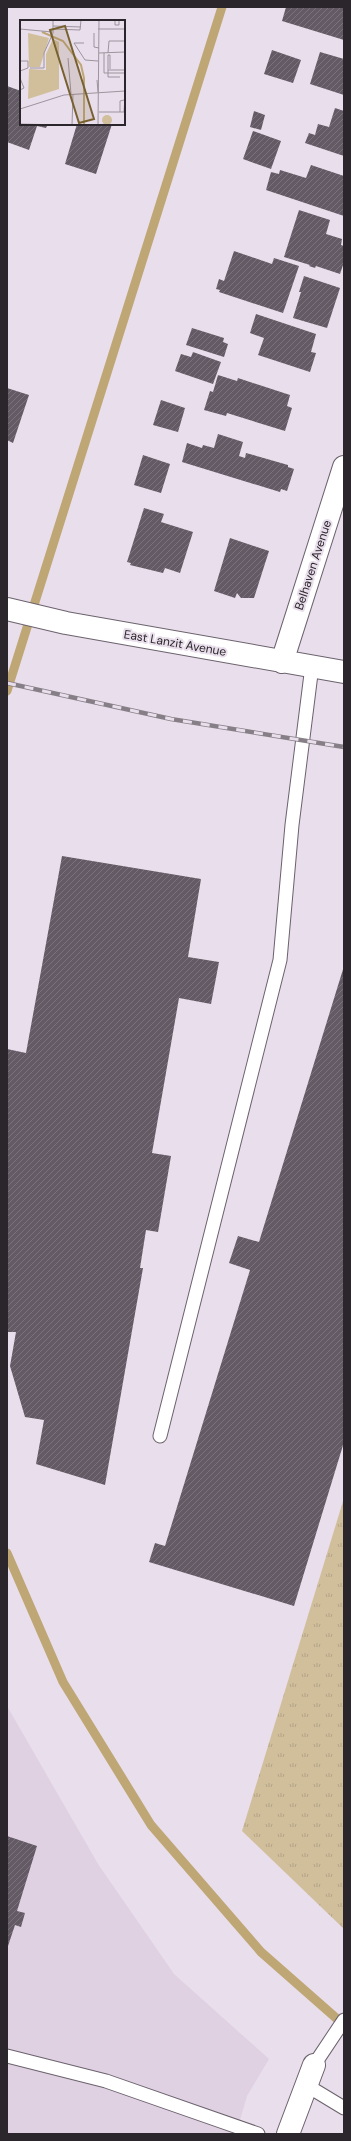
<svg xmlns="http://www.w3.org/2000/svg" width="351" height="2141" font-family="'DM Sans',sans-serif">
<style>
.built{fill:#dfd0e2}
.grass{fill:url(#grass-tufts)}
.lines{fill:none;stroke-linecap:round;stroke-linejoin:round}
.stream{stroke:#bfa675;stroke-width:9}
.building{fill:url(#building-hatch)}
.service-casing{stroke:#6b626d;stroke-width:15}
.minor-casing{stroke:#6b626d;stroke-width:24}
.service{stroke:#fff;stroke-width:13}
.minor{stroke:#fff;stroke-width:22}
.rail-casing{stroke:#867f87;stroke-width:4.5}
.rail{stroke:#e9deeb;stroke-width:3;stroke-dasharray:9;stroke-linecap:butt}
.labels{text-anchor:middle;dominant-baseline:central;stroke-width:4;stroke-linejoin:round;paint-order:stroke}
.street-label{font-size:12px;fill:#2a262b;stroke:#e9deeb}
.inset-river{fill:none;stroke:#bfa675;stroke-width:2}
.inset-road{fill:none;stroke:#9d949e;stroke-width:1}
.view{fill:#786131;fill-opacity:0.15;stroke:#786131;stroke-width:2}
.inset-edge{fill:none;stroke:#2a262b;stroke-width:2}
</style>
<defs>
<pattern id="grass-tufts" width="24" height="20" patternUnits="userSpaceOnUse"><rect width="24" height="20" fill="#d1bf9c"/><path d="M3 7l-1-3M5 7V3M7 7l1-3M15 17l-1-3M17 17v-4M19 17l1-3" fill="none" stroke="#b4a487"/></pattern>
<pattern id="building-hatch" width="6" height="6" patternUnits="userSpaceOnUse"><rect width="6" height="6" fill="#635a65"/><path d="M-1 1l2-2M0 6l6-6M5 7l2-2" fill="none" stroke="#7a737c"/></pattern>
</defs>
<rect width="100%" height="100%" fill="#e9deeb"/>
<!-- built -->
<path class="built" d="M7,1706L98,1864L174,1974L269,2059L247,2096L236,2134H7Z"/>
<!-- grass -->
<path class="grass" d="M344,1498V1929L242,1831Z"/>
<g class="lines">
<!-- stream -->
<path class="stream" d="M7,691L222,7
M7,1553L63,1682L151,1825L261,1952L344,2025"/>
</g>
<!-- building -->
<path class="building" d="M286,7H344V40L282,21Z
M272,50L301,60L293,83L264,74Z
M320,52L344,59V95L310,84Z
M7,86L21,91V124H48L46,128L37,126L29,150L7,142Z
M335,108L344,111V156L305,143L309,133L315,135L318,124L329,127Z
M254,111L265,115L261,130L250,127Z
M77,124H112L96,174L65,164Z
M253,131L281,141L271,169L243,159Z
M311,165L344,176V216L266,190L271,172L279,174L280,170L306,178Z
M299,210L330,220L326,234L342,239L341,245L344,246V262L340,274L316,266L315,268L309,266L310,265L284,257Z
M234,251L272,264L274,258L299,266L283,313L219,292L220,290L216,289L219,279L224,281Z
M304,276L340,288L327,328L293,318L301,292H299Z
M256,314L316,334L311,352L316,353L310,372L258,355L264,338L250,333Z
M192,328L224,338L223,342L228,344L224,357L186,345Z
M193,352L221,362L213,384L175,371L181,354L191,357Z
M218,375L237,381L238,378L290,395L287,406L292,408L285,431L227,413L226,416L204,410L210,391L213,392Z
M7,388L29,395L13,443L7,440Z
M161,400L185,408L178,432L153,425Z
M218,434L243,442L239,456L245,458L246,453L288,465V467L294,469L287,491L281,489L280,492L182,462L187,443L202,448L203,445L214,448Z
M143,455L170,464L161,493L134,485Z
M144,508L164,514L161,522L193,532L180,573L165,568L163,573L130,565L131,563L127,562Z
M230,538L269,551L254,598H241L237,593L235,598L214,591Z
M62,856L201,879L188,957L219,962L211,1004L179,998L152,1153L171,1156L158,1232L146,1230L140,1268H143L105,1485L36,1464L44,1420L25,1417L10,1366L16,1332H7V1049L26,1053Z
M344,966V1442L294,1606L149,1562L155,1543L165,1546L250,1270L229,1263L238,1236L259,1242Z
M7,1836L37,1846L17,1911L25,1913L21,1927L15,1925L7,1949Z"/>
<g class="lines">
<defs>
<path id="service" d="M160,1436L280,960L292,825L312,666
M7,2056L106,2081L258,2134
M314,2065L344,2020
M306,2085L344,2108"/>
<path id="minor" d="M7,609L66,623L344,672
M282,662L344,467
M288,2134L314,2065"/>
</defs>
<!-- service casing -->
<use href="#service" class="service-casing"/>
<!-- minor casing -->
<use href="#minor" class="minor-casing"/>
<!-- service -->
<use href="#service" class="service"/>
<!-- minor -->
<use href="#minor" class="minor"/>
<defs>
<path id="rail" d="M7,683L171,719L344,747"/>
</defs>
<!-- rail casing -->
<use href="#rail" class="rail-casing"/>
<!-- rail -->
<use href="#rail" class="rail"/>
</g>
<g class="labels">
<!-- street labels -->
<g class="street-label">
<text transform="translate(313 565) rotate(-72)">Belhaven Avenue</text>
<text transform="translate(175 643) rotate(10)">East Lanzit Avenue</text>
</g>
</g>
<!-- overview -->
<g transform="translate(20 20)">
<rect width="105" height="105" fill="#e9deeb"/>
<path d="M8,13L29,18L20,47H9ZM33,19L39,22V69L8,79L9,49L26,50V34Z" fill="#d1bf9c"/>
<path d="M82 100a5 5 0 1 1 10 0a5 5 0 1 1-10 0Z" fill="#d1bf9c"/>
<path class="inset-river" d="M22,12L43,21L61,45L64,58V105"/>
<path class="inset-road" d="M95,0V5H99V0M33,6L61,7M0,9L32,12M33,9L60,10L61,0M78,9H105M74,13V27L79,28M64,23H54L65,40L78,41M79,33L105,32M84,33V53H105M88,33L89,21H104M88,35V57H100M88,35H90V49M48,38L51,74M0,41H8V48L0,51M10,48H24V33L33,13V0M88,50H105M0,58L4,68L0,70M77,60L78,72M0,89L44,75L105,71M79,92H105M100,92V81L104,80M104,92L105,77M0,104L44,105M52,105L53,74M78,105L79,0"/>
<path class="view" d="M45,6L74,99L59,103L30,10Z"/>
<rect width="105" height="105" class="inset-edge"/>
</g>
<!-- border -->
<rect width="351" height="2141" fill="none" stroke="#2a262b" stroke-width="16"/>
</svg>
